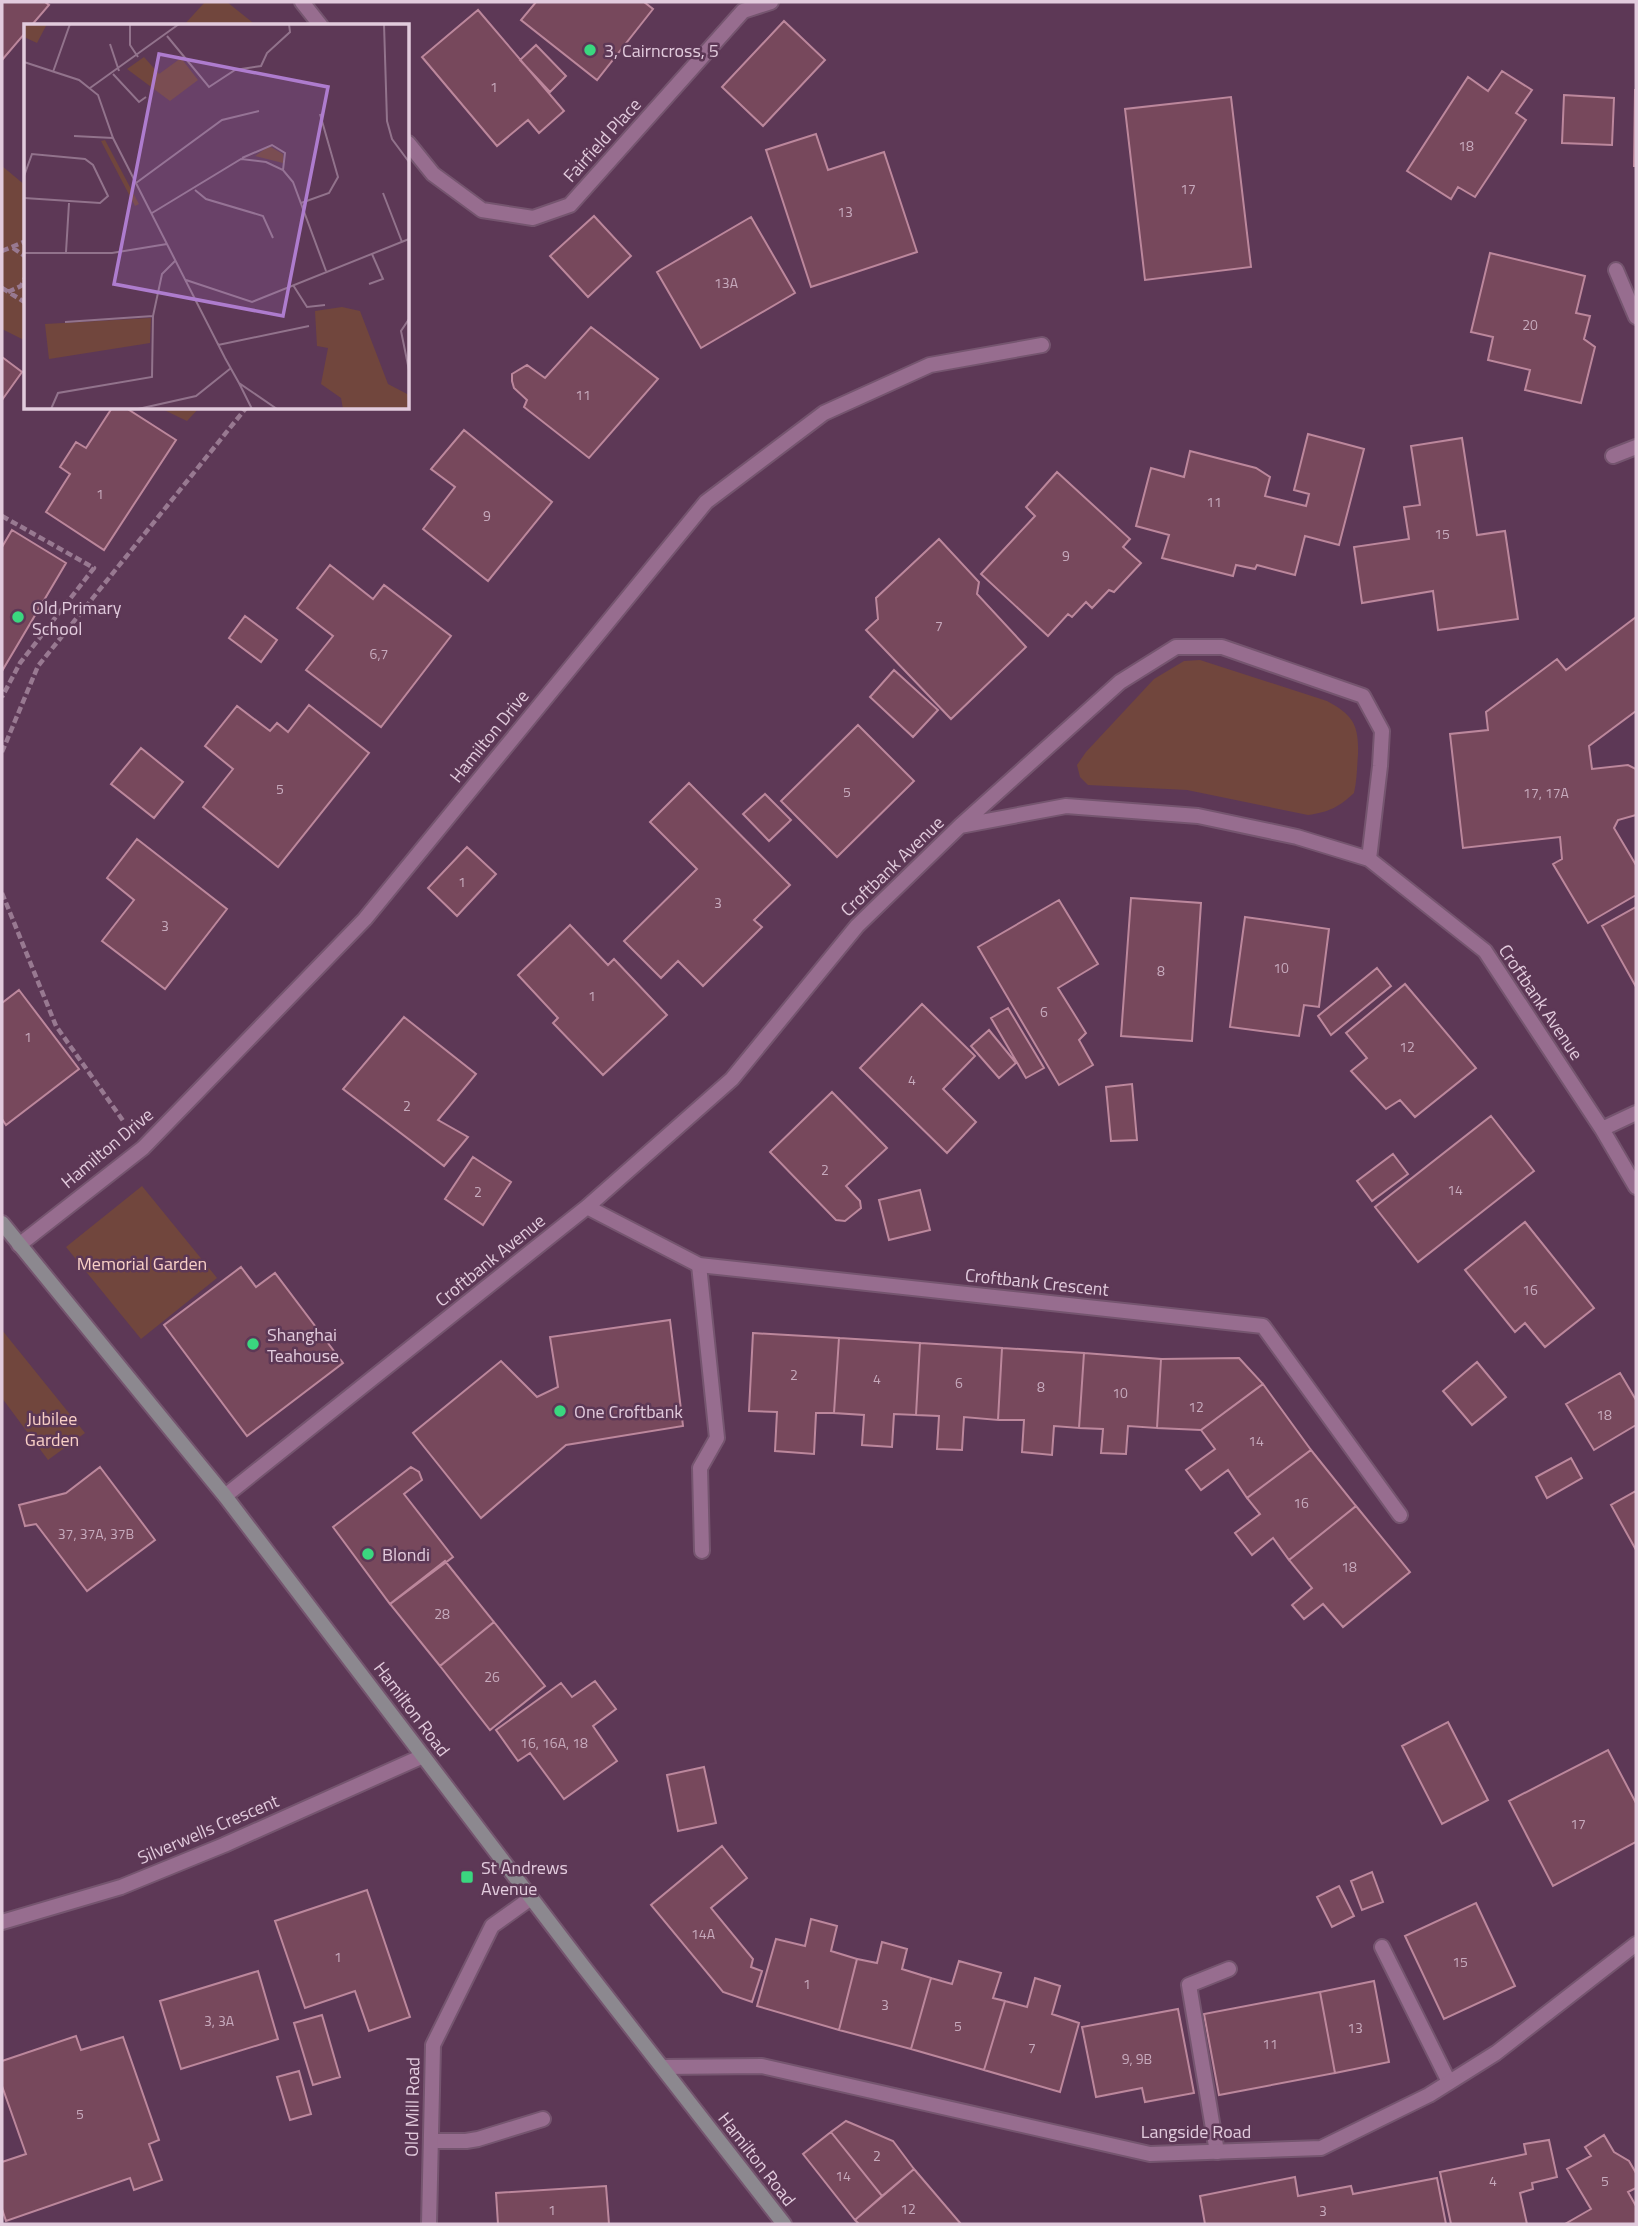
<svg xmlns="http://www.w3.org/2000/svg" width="1638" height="2226" font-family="'Titillium Web',sans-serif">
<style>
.green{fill:#71463d}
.building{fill:#77485c;stroke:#bc879c;stroke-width:2}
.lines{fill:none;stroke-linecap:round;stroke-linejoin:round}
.service-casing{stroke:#75556f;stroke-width:18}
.minor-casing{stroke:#75556f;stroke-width:18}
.secondary-casing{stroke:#75556f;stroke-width:18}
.path{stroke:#987991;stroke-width:4.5;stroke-dasharray:7 3.5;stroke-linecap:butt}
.service{stroke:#976d8f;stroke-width:14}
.minor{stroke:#976d8f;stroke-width:14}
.secondary{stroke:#8c888f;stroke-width:14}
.poi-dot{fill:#3ad77f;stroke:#5d3856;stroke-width:2.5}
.labels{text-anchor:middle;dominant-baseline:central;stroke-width:5;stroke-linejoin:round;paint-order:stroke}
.number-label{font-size:14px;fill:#c7aabd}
.poi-label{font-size:18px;fill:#e2cbdd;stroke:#5d3856;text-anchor:start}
.street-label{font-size:18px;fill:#e2cbdd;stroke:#5d3856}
.park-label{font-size:18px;fill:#f9d0c7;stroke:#5d3856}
.inset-road{fill:none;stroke:#92738c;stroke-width:2}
.view{fill:#ae7cce;fill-opacity:0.15;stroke:#ae7cce;stroke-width:3.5}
.inset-edge{fill:none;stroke:#e2cbdd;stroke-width:3.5}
</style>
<rect width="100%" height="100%" fill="#5d3856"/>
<!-- green -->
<path class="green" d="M205,2H227L257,26H183Z
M2,166L26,186V341L2,329Z
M160,408H199L187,421Z
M1200,660L1327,701C1353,715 1359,725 1358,754C1357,767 1357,780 1354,793C1339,807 1329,812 1308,815L1187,790L1088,785L1080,777L1077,765L1086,752L1154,679L1184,661Z
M142,1186L217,1278L141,1339L66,1247Z
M2,1330L85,1433L48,1460L2,1398Z"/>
<!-- building -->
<path class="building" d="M2,2H45L49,5L31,26H26V32L2,60Z
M536,2H644L653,9L597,80L521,20Z
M478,10L564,111L539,133L528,120L497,146L422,57Z
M784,21L825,60L763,126L722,87Z
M536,45L566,76L550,92L520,60Z
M1502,71L1532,90L1516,113L1526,120L1475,197L1458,187L1451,199L1407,171L1468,77L1488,91Z
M1635,90H1636V166H1634Z
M1564,95L1614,98L1612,145L1562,143Z
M1231,97L1251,267L1145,280L1125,109Z
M816,134L828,170L884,152L917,252L811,287L766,150Z
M594,216L631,256L588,297L550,256Z
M751,217L795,293L701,348L657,272Z
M1490,253L1585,276L1576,313L1590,316L1584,339L1595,347L1581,403L1525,390L1530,370L1488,360L1493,337L1471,332Z
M591,327L658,379L589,458L524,407L527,400L514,388L512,381V374L527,365L545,378Z
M2,357L22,372L2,400Z
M112,408H126L176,440L104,550L46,512L70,474L60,467L76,442L86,448Z
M464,430L552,502L488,581L423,529L455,487L431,469Z
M1308,434L1364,449L1339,545L1305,536L1295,575L1257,565L1255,569L1236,565L1233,576L1162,558L1169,535L1136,526L1151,468L1184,477L1190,451L1256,468L1270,477L1265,496L1306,506L1309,494L1294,490Z
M1462,438L1477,535L1505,531L1518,619L1438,630L1433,591L1362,603L1354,547L1409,539L1404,507L1420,505L1411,446Z
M1057,472L1130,539L1123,547L1141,563L1114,592L1109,590L1092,608L1086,602L1072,617L1068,614L1048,636L981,574L1035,516L1026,507Z
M12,530L66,563L2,671V547Z
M939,539L979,582L977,594L1026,647L951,719L866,630L878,619L876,598Z
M330,565L373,599L384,585L451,636L381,727L306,670L333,636L297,608Z
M245,616L277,640L261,662L229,638Z
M1636,617V711L1589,746L1592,769L1628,765L1636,769V815L1618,820L1614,828L1636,865V895L1588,923L1553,864L1562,859L1560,837L1463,848L1450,734L1488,730L1486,712L1557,659L1566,670Z
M894,670L938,710L913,737L870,697Z
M309,705L369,753L278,867L203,807L233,769L205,746L237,706L270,731L277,723L288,732Z
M858,725L914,781L837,857L781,801Z
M141,748L183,782L154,818L111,784Z
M689,783L790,885L754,920L762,927L703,986L678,961L661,978L624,941L697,869L650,822Z
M765,794L791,820L769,841L743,814Z
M137,839L227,909L165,989L102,941L134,900L107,878Z
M467,847L496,874L457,916L428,888Z
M1131,898L1201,903L1192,1041L1121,1036Z
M1059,900L1098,964L1058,988L1086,1033L1079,1040L1093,1065L1059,1085L978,947Z
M1636,907V987L1602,926Z
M1245,917L1329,929L1319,1007L1304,1005L1299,1036L1230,1027Z
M570,925L608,965L614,959L667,1015L603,1075L553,1023L558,1018L518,975Z
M1377,968L1391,986L1331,1035L1318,1016Z
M1405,984L1476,1068L1415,1117L1400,1100L1386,1109L1351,1071L1367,1058L1346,1033Z
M19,990L79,1069L6,1125L2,1119V1003Z
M922,1004L975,1056L943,1089L976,1122L947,1153L860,1068Z
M1008,1008L1044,1068L1026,1078L991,1018Z
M404,1017L476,1074L438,1120L468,1137L444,1166L343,1089Z
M989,1030L1016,1063L999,1078L971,1046Z
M1132,1084L1137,1140L1111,1141L1106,1087Z
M832,1092L887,1148L846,1186L860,1201L861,1208L845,1221L836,1220L770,1152Z
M1491,1116L1534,1171L1418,1262L1375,1207Z
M1393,1154L1408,1174L1372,1201L1357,1181Z
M473,1157L511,1182L483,1225L445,1199Z
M920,1190L930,1230L889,1240L879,1200Z
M1525,1222L1594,1308L1545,1347L1525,1323L1515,1332L1465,1270Z
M241,1267L256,1287L275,1273L343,1363L247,1436L164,1325Z
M670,1320L683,1426L566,1445L481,1518L413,1433L501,1361L537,1397L558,1387L550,1337Z
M753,1333L839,1338L834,1413H816L814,1454L775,1451L777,1412L749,1411Z
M839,1338L920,1343L916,1415L894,1414L892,1447L862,1445L864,1415L834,1413Z
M920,1343L1002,1348L998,1420L964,1417L962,1450L937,1449L939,1416L916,1415Z
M1002,1348L1084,1353L1079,1428L1054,1426L1052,1455L1022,1452L1024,1420H998Z
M1084,1353L1161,1359L1157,1428L1128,1426L1126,1454L1101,1453L1103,1429L1079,1428Z
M1239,1358L1263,1384L1201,1430L1157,1428L1161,1359Z
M1477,1362L1506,1397L1472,1425L1443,1391Z
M1620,1373L1636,1400V1425L1594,1450L1566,1404Z
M1263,1384L1311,1450L1247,1498L1228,1470L1201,1490L1186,1470L1215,1449L1201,1430Z
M1311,1450L1356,1506L1289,1560L1273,1538L1252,1555L1235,1533L1260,1514L1247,1498Z
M1571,1458L1582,1478L1547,1498L1536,1477Z
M100,1467L155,1540L87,1591L36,1524L25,1526L19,1505L66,1493Z
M411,1467L419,1472L422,1480L404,1494L453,1557L390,1604L333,1527Z
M1636,1491V1550L1611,1505Z
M1356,1506L1410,1572L1343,1627L1323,1604L1304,1619L1292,1605L1312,1588L1289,1560Z
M445,1561L494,1622L440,1666L390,1604Z
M494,1622L545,1686L490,1730L440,1666Z
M595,1681L616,1709L593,1726L617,1761L564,1799L530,1753L518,1761L496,1730L561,1683L572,1697Z
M1448,1722L1488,1800L1442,1824L1402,1746Z
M1608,1750L1636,1803V1842L1553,1886L1509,1801Z
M704,1767L716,1823L678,1831L667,1775Z
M722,1846L747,1878L711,1908L753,1959L751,1967L762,1971L752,2002L723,1992L651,1905Z
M1372,1872L1383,1902L1362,1910L1351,1881Z
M1339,1886L1354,1916L1332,1927L1317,1897Z
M367,1890L410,2017L369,2031L355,1991L305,2008L275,1921Z
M1476,1903L1515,1986L1444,2019L1405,1936Z
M811,1919L837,1926L831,1951L857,1959L839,2030L757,2006L776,1939L805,1946Z
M882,1942L907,1949L902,1969L931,1978L911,2049L839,2030L857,1959L877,1963Z
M959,1961L1001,1973L993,1998L1005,2001L984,2070L911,2049L931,1978L952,1984Z
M258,1971L278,2039L181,2069L160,2001Z
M1035,1978L1060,1986L1052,2014L1079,2023L1060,2092L984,2070L1005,2001L1027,2007Z
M1374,1981L1389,2062L1335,2073L1320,1992Z
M1320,1992L1335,2073L1219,2095L1204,2014Z
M1178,2009L1194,2093L1145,2102L1142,2088L1096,2097L1082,2027Z
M322,2015L340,2077L313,2085L294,2023Z
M76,2036L81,2050L123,2037L159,2140L149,2144L162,2180L134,2190L130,2178L6,2221L2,2209V2162L26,2154L2,2086V2061Z
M299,2071L311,2114L290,2120L277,2077Z
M846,2121L893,2141L914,2169L882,2196L831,2132Z
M831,2132L882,2196L855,2220L803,2154Z
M1604,2135L1614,2152L1629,2161L1636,2173V2188L1628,2192L1636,2206V2224H1565L1591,2209L1567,2169L1591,2156L1585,2147Z
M1549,2140L1557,2177L1532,2183L1533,2189L1520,2193L1527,2224H1451L1440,2172L1526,2154L1524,2144Z
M914,2169L961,2224H859L855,2220Z
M1295,2177L1298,2196L1351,2186L1353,2194L1437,2178L1446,2224H1205L1200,2196Z
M606,2186L609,2224H498L496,2193Z"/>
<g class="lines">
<defs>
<path id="service" d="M699,1265L717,1438L700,1468L702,1551
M1382,1947L1449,2082
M431,2141H466L478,2139L543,2119
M1217,2152L1189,1985L1229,1969"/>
<path id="minor" d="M302,2L321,26
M408,143L433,174L482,210L533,218L570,205L743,11L771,2
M1616,270L1636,317
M1613,456L1636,447
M960,826L1120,682L1176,647H1222L1363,696L1382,731L1380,766L1369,859
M1602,1129L1636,1113
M587,1207L699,1265L1263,1326L1400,1515
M19,1245L143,1148L365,919L706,502L824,413L930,365L1042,345
M225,1496L587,1207L732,1079L857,926L960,826L1066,806L1198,816L1297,837L1369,859L1485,951L1602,1129L1636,1187
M2,1922L121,1887L224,1845L423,1756
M662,2067L762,2066L1150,2154L1321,2148L1429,2095L1496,2053L1636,1944
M429,2224L433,2045L492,1926L531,1898"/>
<path id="secondary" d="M2,1223L225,1496L583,1966L784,2224"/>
</defs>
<!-- service casing -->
<use href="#service" class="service-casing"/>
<!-- minor casing -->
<use href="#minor" class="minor-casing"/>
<!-- secondary casing -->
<use href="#secondary" class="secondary-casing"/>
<!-- path -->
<path class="path" d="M13,248L26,257
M2,251L26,241
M2,288L26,303
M8,292L21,286L26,276
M2,516L94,568L20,663L2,697
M2,752L38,666L246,408
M2,893L56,1026L124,1122"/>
<!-- service -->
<use href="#service" class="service"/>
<!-- minor -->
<use href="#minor" class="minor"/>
<!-- secondary -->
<use href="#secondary" class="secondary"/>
</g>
<!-- markers -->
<g class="poi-dot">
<circle cx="590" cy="50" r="7"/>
<circle cx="18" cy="617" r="7"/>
<circle cx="253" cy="1344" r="7"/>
<circle cx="560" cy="1411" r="7"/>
<circle cx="368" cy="1554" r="7"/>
<rect x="460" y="1870" width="14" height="14" rx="3.5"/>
</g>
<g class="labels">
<!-- number labels -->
<g class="number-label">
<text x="494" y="86">1</text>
<text x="1466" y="145">18</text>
<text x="1188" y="188">17</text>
<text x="845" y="211">13</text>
<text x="726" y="282">13A</text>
<text x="1530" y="324">20</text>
<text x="583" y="394">11</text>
<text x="100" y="493">1</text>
<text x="1214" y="501">11</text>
<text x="487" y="515">9</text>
<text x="1442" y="533">15</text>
<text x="1066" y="555">9</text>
<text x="939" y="625">7</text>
<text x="379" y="653">6,7</text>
<text x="280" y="788">5</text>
<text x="847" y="791">5</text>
<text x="1546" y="792">17, 17A</text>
<text x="462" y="881">1</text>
<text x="718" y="902">3</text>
<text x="165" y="925">3</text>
<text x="1281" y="967">10</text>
<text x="1161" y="970">8</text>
<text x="592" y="995">1</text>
<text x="1044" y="1011">6</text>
<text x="28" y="1036">1</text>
<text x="1407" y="1046">12</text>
<text x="912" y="1079">4</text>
<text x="407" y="1105">2</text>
<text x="825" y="1169">2</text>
<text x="1455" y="1189">14</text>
<text x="478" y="1191">2</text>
<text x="1530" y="1289">16</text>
<text x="794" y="1374">2</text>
<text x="877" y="1378">4</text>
<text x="959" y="1382">6</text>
<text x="1041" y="1386">8</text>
<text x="1120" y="1392">10</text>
<text x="1196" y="1406">12</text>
<text x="1604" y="1414">18</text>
<text x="1256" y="1440">14</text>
<text x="1301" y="1502">16</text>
<text x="96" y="1533">37, 37A, 37B</text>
<text x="1349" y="1566">18</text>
<text x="442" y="1613">28</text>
<text x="492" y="1676">26</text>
<text x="554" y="1742">16, 16A, 18</text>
<text x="1578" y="1823">17</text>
<text x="703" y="1933">14A</text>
<text x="338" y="1956">1</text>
<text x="1460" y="1961">15</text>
<text x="807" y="1983">1</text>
<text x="885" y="2004">3</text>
<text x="219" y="2020">3, 3A</text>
<text x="958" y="2025">5</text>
<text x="1355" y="2027">13</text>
<text x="1270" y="2043">11</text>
<text x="1032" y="2047">7</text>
<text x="1137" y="2058">9, 9B</text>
<text x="80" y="2113">5</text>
<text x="877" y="2155">2</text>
<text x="843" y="2175">14</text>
<text x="1493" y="2180">4</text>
<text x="1605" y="2180">5</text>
<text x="908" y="2208">12</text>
<text x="552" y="2209">1</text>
<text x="1323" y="2210">3</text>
</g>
<!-- poi labels -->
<g class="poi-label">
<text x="604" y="50">3, Cairncross, 5</text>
<text x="32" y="607">Old Primary<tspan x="32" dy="21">School</tspan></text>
<text x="267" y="1334">Shanghai<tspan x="267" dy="21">Teahouse</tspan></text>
<text x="574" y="1411">One Croftbank</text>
<text x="382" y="1554">Blondi</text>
<text x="481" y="1867">St Andrews<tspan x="481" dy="21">Avenue</tspan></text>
</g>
<!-- street labels -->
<g class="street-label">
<text transform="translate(602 140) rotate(-48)">Fairfield Place</text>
<text transform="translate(489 736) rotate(-51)">Hamilton Drive</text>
<text transform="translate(892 866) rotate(-44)">Croftbank Avenue</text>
<text transform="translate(1541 1002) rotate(56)">Croftbank Avenue</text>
<text transform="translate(107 1148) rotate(-40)">Hamilton Drive</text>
<text transform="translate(490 1260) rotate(-39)">Croftbank Avenue</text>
<text transform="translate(1037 1282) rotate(6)">Croftbank Crescent</text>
<text transform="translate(412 1709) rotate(53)">Hamilton Road</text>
<text transform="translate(208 1829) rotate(-23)">Silverwells Crescent</text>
<text transform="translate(412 2107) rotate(-89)">Old Mill Road</text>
<text x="1196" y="2131">Langside Road</text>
<text transform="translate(757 2159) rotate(52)">Hamilton Road</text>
</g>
<!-- park labels -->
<g class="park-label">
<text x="142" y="1263">Memorial Garden</text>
<text x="52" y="1418">Jubilee<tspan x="52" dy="21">Garden</tspan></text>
</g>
</g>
<!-- overview -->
<g transform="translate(24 24)">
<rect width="385" height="385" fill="#5d3856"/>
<path d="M0,0H23L13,19L0,13ZM120,33L135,50L157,34L174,56L146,77L103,45ZM81,116L115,180L111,182L77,117ZM245,122L259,130V139L231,132ZM318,283L336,287L364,360L385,371L383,385H319L317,374L297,360L304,324L293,322L291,287ZM127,294L126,319L25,335L21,300Z" fill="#71463d"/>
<path class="inset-road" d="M106,0V21L114,33M360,0L363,97L368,115L385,138M143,12L185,63L211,46L237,42L243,29L266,8L265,0M86,20L95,47M0,38L55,56L74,71L89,114L201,334L215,359L253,385M29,48L46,0M89,50L115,78L122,73M66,64L155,0M50,112L89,114M218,134L248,121L261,129L259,146M0,152L8,130L61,135L69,141L84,172L76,179L0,174M112,159L198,96L235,87M171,166L182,175L239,192L249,214M359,169L378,218M277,179L305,169L314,153L296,90M128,189L217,135L242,138L259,146L269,158L302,247M42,228L45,179M0,229H88L143,220M162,256L228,278L385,215M345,260L359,255L348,230M269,261L283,283L301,281M385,295L377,307L385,346M41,298L129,292M194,321L285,302M215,359L228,385M27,385L34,369L128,353L129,292L138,250L152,236M114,385L172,372L207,344"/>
<path class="view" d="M135,30L304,63L259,292L90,260Z"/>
<rect width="385" height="385" class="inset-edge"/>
</g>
<!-- border -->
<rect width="1638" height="2226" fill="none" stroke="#e2cbdd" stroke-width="7"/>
</svg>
